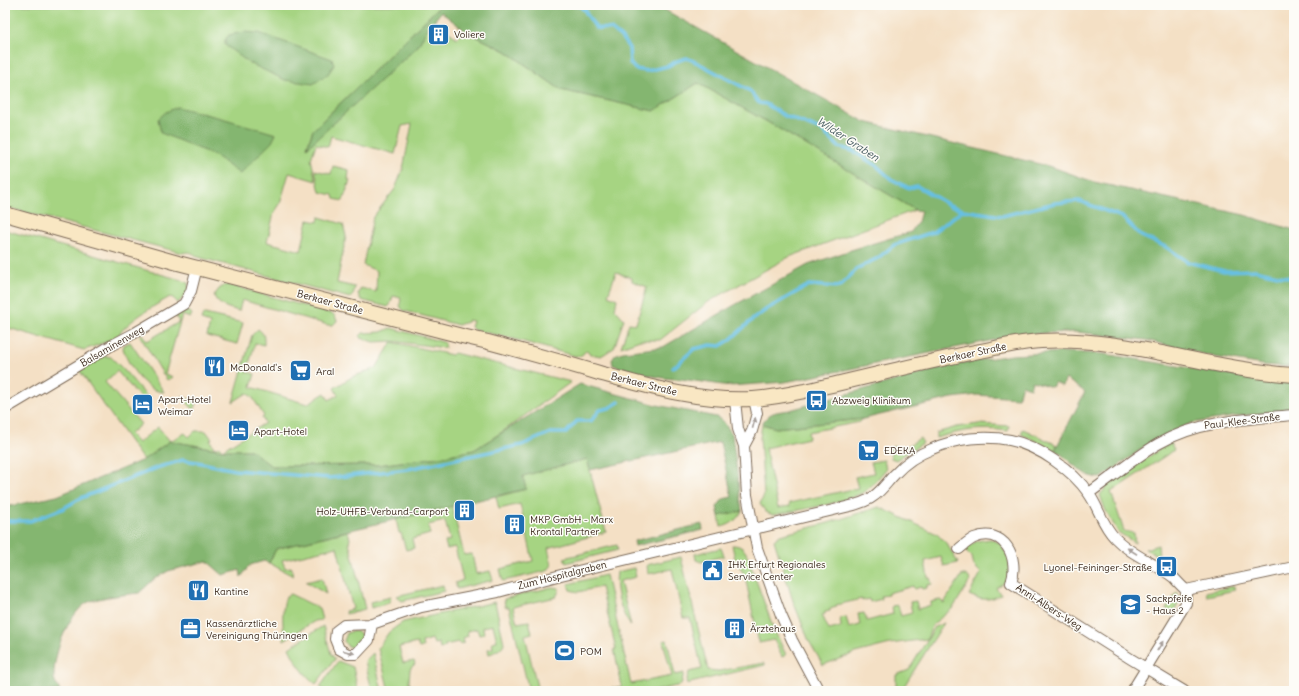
<svg xmlns="http://www.w3.org/2000/svg" width="1299" height="696" font-family="Delius,sans-serif">
<style>
.green{fill:#a6d482;stroke:#707f50}
.forest{fill:#84b670;stroke:#607047}
.lines{fill:none;stroke-linecap:round;stroke-linejoin:round}
.stream{stroke:#66c0e4;stroke-width:3.5}
.minor-casing{stroke:#7c6a58;stroke-width:12}
.secondary-casing{stroke:#7c6a58;stroke-width:16}
.minor{stroke:#fff;stroke-width:10}
.secondary{stroke:#f9e7c3;stroke-width:14}
.oneway{fill:#a79f9a}
.labels{text-anchor:middle;dominant-baseline:central;stroke-width:3;stroke-linejoin:round;paint-order:stroke}
.poi-label{font-size:10px;fill:#3b2a1e;stroke:#fdfcf7;text-anchor:start}
.street-label{font-size:10px;fill:#3b2a1e;stroke:#fdfcf7}
.water-label{font-size:11px;font-style:italic;fill:#4a5e63;stroke:#fdfcf7}
</style>
<rect width="100%" height="100%" fill="#fdfcf7"/>
<filter id="ink" filterUnits="userSpaceOnUse"><feTurbulence type="fractalNoise" baseFrequency=".025" numOctaves="2"/><feDisplacementMap in="SourceGraphic" scale="8" xChannelSelector="R" yChannelSelector="G"/><feConvolveMatrix kernelMatrix="1 2 1 2 8 2 1 2 1" color-interpolation-filters="sRGB"/></filter>
<filter id="wash" filterUnits="userSpaceOnUse"><feTurbulence type="fractalNoise" baseFrequency=".012" numOctaves="4" result="noise"/><feDisplacementMap in="SourceGraphic" scale="16" xChannelSelector="R" yChannelSelector="G"/><feGaussianBlur stdDeviation="0.9" result="paint"/><feColorMatrix in="noise" values="0 0 0 0 0 0 0 0 0 0 0 0 0 0 0 0 0 1.4 0 .05"/><feComposite in="paint" operator="in"/></filter>
<g filter="url(#wash)">
<rect width="100%" height="100%" fill="#f4e0c5"/>
<!-- green -->
<path class="green" d="M5,5H441L313,130L307,147L418,46L426,31L434,21L457,38L464,29L467,32L506,51L561,90L654,111L698,83L771,124L915,210L789,257L708,302L660,340H640L621,347L629,323L636,324L647,287L632,281V278L616,272L608,295L617,299L615,309L624,319L614,348L601,356L590,354L588,351L586,350L584,353L580,356H575L507,337L474,330L471,327L473,321L468,320L467,322L458,325L405,311C399,308 400,304 401,298L393,296L390,305L388,307L361,300L358,294L361,288L376,292L377,271L363,265L373,217L395,189L403,169L412,124L402,126L395,154L331,136L328,147L316,144L311,159L316,181L289,173L280,204L274,213L267,242L301,251L308,220L318,222L319,217L343,224L346,236L337,283L355,287L353,295L350,298L198,257C193,253 190,251 183,253L5,207Z
M333,166L349,170L348,180H350L343,201L334,199L333,195L320,192L315,170L331,174Z
M5,230L181,280L188,283L189,291L178,303L173,298L170,297C154,306 125,322 117,338L84,350L5,327Z
M225,285H230L333,314L335,316L337,321L333,325H328L242,300L239,311C229,308 219,307 214,296L219,289Z
M182,311L190,312L192,314L190,318L182,315L165,374L173,377L169,380L166,379L140,336L142,334L147,341L179,322L175,315Z
M205,314L243,323L237,344L207,336L210,323L201,320L203,315Z
M391,328L443,342L445,343V348L392,341L374,342L361,338L360,336L363,333L381,332Z
M258,329C265,334 264,338 264,345L255,343L247,372L255,374L251,387L307,404L325,393L329,400L338,395L334,388L352,377L376,368L392,342L452,355L454,353L571,382L502,432L474,450L439,457L378,465L271,466L251,450H222L170,441L143,460L79,370L105,356L111,357L123,369L149,399L144,402L117,371L105,382L141,424L130,434L138,443L158,427L170,441L185,433L189,437L195,431H206L212,439L210,440L214,448L219,446L222,450L265,423L262,418L264,416L253,398L247,393L233,402L252,335Z
M130,342L164,392C145,392 127,364 123,348L124,345Z
M182,397L196,401L194,410Z
M863,419L860,422L808,432L809,438L765,448L778,508L790,506L789,503L858,488L855,477L874,473L871,462L884,460L886,469C880,476 874,484 867,490C849,503 797,510 773,515L766,512L760,504L764,495L760,438L762,424L776,428Z
M979,424L1009,426L1008,431C979,427 964,430 936,438V433L957,427Z
M1023,429L1057,445L1055,450L1021,434Z
M920,438L923,443L896,460L891,458L889,448L894,445L899,452Z
M1171,443L1174,450L1111,492L1124,531L1134,533L1135,543L1118,532L1105,509L1100,495L1108,485L1163,447Z
M587,459L606,532L548,548L552,565L547,571L503,581L500,569L533,561L520,504L499,509L496,497L526,489L522,476Z
M452,506L464,555L472,554L476,574L490,571L493,580L457,589L455,583L463,580L455,547L447,549L445,542L450,540L445,521L428,525L430,534L412,539L414,548L406,550L401,533H399L396,519Z
M879,507L937,534L947,544L958,563L944,566L941,557L925,561L928,578H930L932,584L927,585V588L922,589L921,587L914,589L913,586L888,593V595L881,596L882,599L870,602L869,599L862,601V599L836,605V607L830,609V611L825,612V614L822,615L829,630L841,627L840,618L846,617L849,628L860,625L858,614L864,613L867,621L893,614L892,606L898,605L901,616L912,613L910,602L916,601L918,609L931,605V602L940,600L944,603L962,575C967,575 969,576 970,581L953,608L933,624L927,639L890,644L855,653L823,665L809,641L793,601L774,540L780,535L828,523Z
M742,511C737,520 731,525 721,527L719,516Z
M348,531L350,539L349,542L365,609L346,614L345,611L353,609L337,547L282,560L285,568L291,567L293,576L269,563L276,549Z
M990,539L1000,543L1011,561L1008,580L996,588L1001,595C989,601 980,600 969,595L981,573L974,566L972,557L964,549L977,541Z
M617,545L618,550L566,563L564,558Z
M732,545C740,545 744,548 747,555L773,627L786,655L782,657L774,640L759,643L745,576L735,559Z
M1158,545L1159,557L1145,549Z
M721,548L724,556L701,562L696,560L695,554Z
M681,557L708,670L719,671L764,663L765,665L686,684L689,672L702,669L690,618H683L672,569L648,574L647,565Z
M634,568L636,577L620,581L631,626C621,614 614,588 617,572Z
M606,575L631,684L672,676L663,641L667,640L675,675L684,673L681,685L654,691H600L622,686L614,649H616L601,587L578,592L570,590L568,584Z
M322,578L326,594L306,582Z
M443,585L444,591L402,601L396,596Z
M1234,586L1235,590L1207,596L1206,592Z
M552,587L559,588V591L556,597L513,607L517,623L529,621L532,633L525,635L538,691H529L509,607H505L504,599Z
M1177,592C1182,600 1177,606 1173,614L1166,609Z
M290,594L319,608L322,620L315,621L284,640C283,625 281,610 286,596Z
M391,597L389,603L371,608L370,602Z
M495,602L504,643C503,648 494,653 489,654L488,649L493,648L492,642L497,641L493,625L483,627L484,634L479,635L477,629L467,631L468,636L463,638L464,643L459,644L458,642L445,645V647L440,649L439,643L434,644L432,639L422,642L423,647L419,648L417,643L399,647L403,663L414,661L415,664L410,669L409,682L413,691H389L378,648L389,632L403,622Z
M944,623L901,691H896V675L909,670L935,627Z
M323,626L331,654L335,659L316,684C304,675 295,661 289,648Z
M352,631L359,632L362,636L361,642L355,648L347,646L344,641L347,633Z
M373,653L382,691H372L365,661Z
M338,661L353,667L358,691H326L320,687Z"/>
<!-- forest -->
<path class="forest" d="M441,5H656L865,122L1052,167L1094,182L1244,215L1294,230V367L1263,365L1215,357L1146,340L1077,332L1045,333L1014,336L785,382L730,386L681,379C661,380 632,371 613,365L612,360L616,354L623,352L663,347L733,306L808,265L851,250L911,232L918,222L921,211L915,210L771,124L698,83L654,111L561,90L506,51L467,32L441,12L426,31L418,46L307,148L313,130Z
M244,32L259,33L332,59L334,65L328,74L313,84L285,80L249,63L225,45V40L229,35Z
M177,107L225,119L276,134L272,142L240,174L214,155L161,133L158,119L166,112Z
M1064,352L1104,354L1262,380L1294,381V411L1245,415L1192,423L1156,439L1101,478C1082,478 1070,459 1055,450L1085,392L1066,379L1062,386L1055,382L1052,387L1032,381L1030,388L1022,385L1018,398L977,395L952,398L863,419L776,428L762,424C769,411 777,412 790,410L955,364L1012,355Z
M580,384L657,405L716,417L723,421L732,434L742,511L719,516L717,507L723,499L732,497L720,442L590,470L587,459L523,476L526,489L342,532L276,549L269,563L264,561L250,565L241,577L240,570L223,575L207,561L168,571L153,580L139,593C129,594 92,598 85,604C67,617 53,655 54,677C54,681 58,687 60,691H5V507L57,496L143,460L170,441L222,450H251L271,466L378,465L439,457L474,450Z
M702,524L703,530L635,546L634,541Z"/>
<g class="lines">
<!-- stream -->
<path class="stream" d="M569,5L580,6L586,12
M585,5L586,13L596,28L611,29L621,37L629,48L630,63L635,69L647,71L668,66L677,61L687,58L700,64L750,91L759,103L766,104L785,116L821,130L839,147L853,151L877,166L891,179L909,188L917,186L949,205L963,210L1002,216L1055,203L1079,201L1122,217L1141,236L1166,247L1188,262L1224,271L1255,270L1291,278L1294,281
M673,368L694,349L711,345L720,346L730,340L752,320L767,309L809,285L839,287L858,268L878,258L894,245L933,232L963,210
M5,521H30L62,509L81,498L159,467L183,460L197,462L235,470L330,478L408,469L522,445L550,433H566L577,421H591L600,410L609,408L619,402"/>
</g>
</g>
<g filter="url(#ink)">
<g class="lines">
<defs>
<path id="minor" d="M735,400L738,429L744,446L747,495L757,548L781,615L792,640L819,691
M5,409L112,345L133,334L184,304L191,291L197,267
M744,446L752,431L757,413L754,399
M1089,493C1112,477 1134,458 1158,444C1200,420 1248,419 1294,415
M959,549C964,545 968,541 974,538C1004,526 1020,558 1011,583L1131,659L1184,691
M1186,590L1294,567
M372,624L369,640L356,654H348L339,649L335,639L336,631L344,625L372,624L421,607L498,592L561,575L846,507C855,505 867,502 874,496C882,490 888,481 895,474C905,463 919,454 932,449C956,438 985,435 1010,440C1038,446 1073,470 1089,494C1099,508 1102,525 1115,538C1131,555 1155,563 1173,577C1177,581 1181,586 1186,590V603L1132,691"/>
<path id="secondary" d="M5,214L178,263L462,336L488,342C525,352 562,362 599,373C649,387 700,402 753,399C774,398 794,393 814,389C868,377 921,363 975,352C997,348 1019,342 1041,341C1127,336 1209,370 1294,375"/>
</defs>
<!-- minor casing -->
<use href="#minor" class="minor-casing"/>
<!-- secondary casing -->
<use href="#secondary" class="secondary-casing"/>
<!-- minor -->
<use href="#minor" class="minor"/>
<!-- secondary -->
<use href="#secondary" class="secondary"/>
</g>
<!-- one-way arrows -->
<defs><path id="oneway-solid" d="M-6-.8H1V-3.2L6.5 0L1 3.2V.8H-6Z"/></defs>
<g class="oneway">
<use href="#oneway-solid" transform="translate(754 423) rotate(-75)"/>
<use href="#oneway-solid" transform="translate(1132 551) rotate(-147)"/>
<use href="#oneway-solid" transform="translate(1160 646) rotate(-58)"/>
<use href="#oneway-solid" transform="translate(349 652) rotate(15)"/>
</g>
</g>
<!-- icons -->
<defs>
<symbol id="building-square" viewBox="-11 -11 22 22"><rect x="-9" y="-9" width="18" height="18" rx="4" fill="#1f6fb2" stroke="#fdfcf7"/><path d="M-4-6H4V6H1V3H-1V6H-4ZM-2.5-4.3h1.7v1.8h-1.7ZM.8-4.3h1.7v1.8H.8ZM-2.5-1h1.7V.8h-1.7ZM.8-1h1.7V.8H.8Z" fill="#fff"/></symbol>
<symbol id="restaurant-square" viewBox="-11 -11 22 22"><rect x="-9" y="-9" width="18" height="18" rx="4" fill="#1f6fb2" stroke="#fdfcf7"/><path d="M-5-6h1v4h1v-4h1v4h1v-4h1v5L-1.5 .5V6h-2V.5L-5-1ZM5-6V6H3V1.5H1.5Q1.5-4 5-6Z" fill="#fff"/></symbol>
<symbol id="supermarket-square" viewBox="-11 -11 22 22"><rect x="-9" y="-9" width="18" height="18" rx="4" fill="#1f6fb2" stroke="#fdfcf7"/><path d="M-6-5.5h2.5l.6 2H6L4.5 2H-2.5L-4.4-4H-6ZM-1.5 3.2a1.3 1.3 0 1 0 .1 0ZM3 3.2a1.3 1.3 0 1 0 .1 0Z" fill="#fff"/></symbol>
<symbol id="bus-square" viewBox="-11 -11 22 22"><rect x="-9" y="-9" width="18" height="18" rx="4" fill="#1f6fb2" stroke="#fdfcf7"/><path d="M-5-6H5V4H4V6H2V4H-2V6H-4V4H-5ZM-3.5-4V0h7V-4ZM-3.5 1.2v1.5H-2V1.2ZM2 1.2v1.5H3.5V1.2Z" fill="#fff"/></symbol>
<symbol id="hotel-square" viewBox="-11 -11 22 22"><rect x="-9" y="-9" width="18" height="18" rx="4" fill="#1f6fb2" stroke="#fdfcf7"/><path d="M-6-4.5h1.5V1H6V5H4.5V3h-9V5H-6ZM-4 0a1.8 1.8 0 1 1 3.6 0ZM.5 0V-2.5h3Q6-2.5 6 0Z" fill="#fff"/></symbol>
<symbol id="civic-square" viewBox="-11 -11 22 22"><rect x="-9" y="-9" width="18" height="18" rx="4" fill="#1f6fb2" stroke="#fdfcf7"/><path d="M-.6-6.5H3V-4.5H.6V-3L4-1V1h2V6H-6V1h2V-1L-.6-3ZM-1.2 2.5V6h2.4V2.5Z" fill="#fff"/></symbol>
<symbol id="school-square" viewBox="-11 -11 22 22"><rect x="-9" y="-9" width="18" height="18" rx="4" fill="#1f6fb2" stroke="#fdfcf7"/><path d="M0-5L7-2L0 1L-7-2ZM-4 1L0 2.5L4 1V4Q0 6-4 4Z" fill="#fff"/></symbol>
<symbol id="office-square" viewBox="-11 -11 22 22"><rect x="-9" y="-9" width="18" height="18" rx="4" fill="#1f6fb2" stroke="#fdfcf7"/><path d="M-6-3h4V-5.5h4V-3h4V5H-6ZM-1-4.5V-3h2v-1.5ZM-6 0V1H6V0Z" fill="#fff"/></symbol>
<symbol id="stadium-square" viewBox="-11 -11 22 22"><rect x="-9" y="-9" width="18" height="18" rx="4" fill="#1f6fb2" stroke="#fdfcf7"/><path d="M0-5a6.5 5 0 1 0 0 10a6.5 5 0 1 0 0-10ZM-3.5-1.8h7v3.6h-7Z" fill="#fff"/></symbol>
</defs>
<g fill-rule="evenodd">
<use href="#building-square" x="426" y="22" width="25" height="25"/>
<use href="#restaurant-square" x="202" y="354" width="25" height="25"/>
<use href="#supermarket-square" x="288" y="358" width="25" height="25"/>
<use href="#bus-square" x="804" y="388" width="25" height="25"/>
<use href="#hotel-square" x="130" y="392" width="25" height="25"/>
<use href="#hotel-square" x="226" y="418" width="25" height="25"/>
<use href="#supermarket-square" x="856" y="438" width="25" height="25"/>
<use href="#building-square" x="452" y="498" width="25" height="25"/>
<use href="#building-square" x="502" y="512" width="25" height="25"/>
<use href="#bus-square" x="1154" y="554" width="25" height="25"/>
<use href="#civic-square" x="700" y="558" width="25" height="25"/>
<use href="#restaurant-square" x="186" y="578" width="25" height="25"/>
<use href="#school-square" x="1118" y="592" width="25" height="25"/>
<use href="#building-square" x="722" y="616" width="25" height="25"/>
<use href="#office-square" x="178" y="616" width="25" height="25"/>
<use href="#stadium-square" x="552" y="638" width="25" height="25"/>
</g>
<g class="labels">
<!-- poi labels -->
<g class="poi-label">
<text x="454" y="34">Voliere</text>
<text x="230" y="367">McDonald's</text>
<text x="316" y="371">Aral</text>
<text x="158" y="399">Apart-Hotel<tspan x="158" dy="12">Weimar</tspan></text>
<text x="832" y="400">Abzweig Klinikum</text>
<text x="254" y="431">Apart-Hotel</text>
<text x="884" y="450">EDEKA</text>
<text x="448" y="511" text-anchor="end">Holz-UHFB-Verbund-Carport</text>
<text x="530" y="519">MKP GmbH - Marx<tspan x="530" dy="12">Krontal Partner</tspan></text>
<text x="728" y="564">IHK Erfurt Regionales<tspan x="728" dy="12">Service Center</tspan></text>
<text x="1152" y="567" text-anchor="end">Lyonel-Feininger-Straße</text>
<text x="214" y="591">Kantine</text>
<text x="1146" y="598">Sackpfeife<tspan x="1146" dy="12">- Haus 2</tspan></text>
<text x="206" y="623">Kassenärztliche<tspan x="206" dy="12">Vereinigung Thüringen</tspan></text>
<text x="750" y="628">Ärztehaus</text>
<text x="580" y="651">POM</text>
</g>
<!-- street labels -->
<g class="street-label">
<text transform="translate(330 302) rotate(15)">Berkaer Straße</text>
<text transform="translate(112 346) rotate(-30)">Balsaminenweg</text>
<text transform="translate(973 353) rotate(-12)">Berkaer Straße</text>
<text transform="translate(644 384) rotate(14)">Berkaer Straße</text>
<text transform="translate(1242 421) rotate(-7)">Paul-Klee-Straße</text>
<text transform="translate(562 575) rotate(-14)">Zum Hospitalgraben</text>
<text transform="translate(1049 607) rotate(33)">Anni-Albers-Weg</text>
</g>
<!-- water labels -->
<g class="water-label">
<text transform="translate(848 139) rotate(33)">Wilder Graben</text>
</g>
</g>
<!-- margin -->
<rect width="1299" height="696" fill="none" stroke="#fdfcf7" stroke-width="20"/>
</svg>
